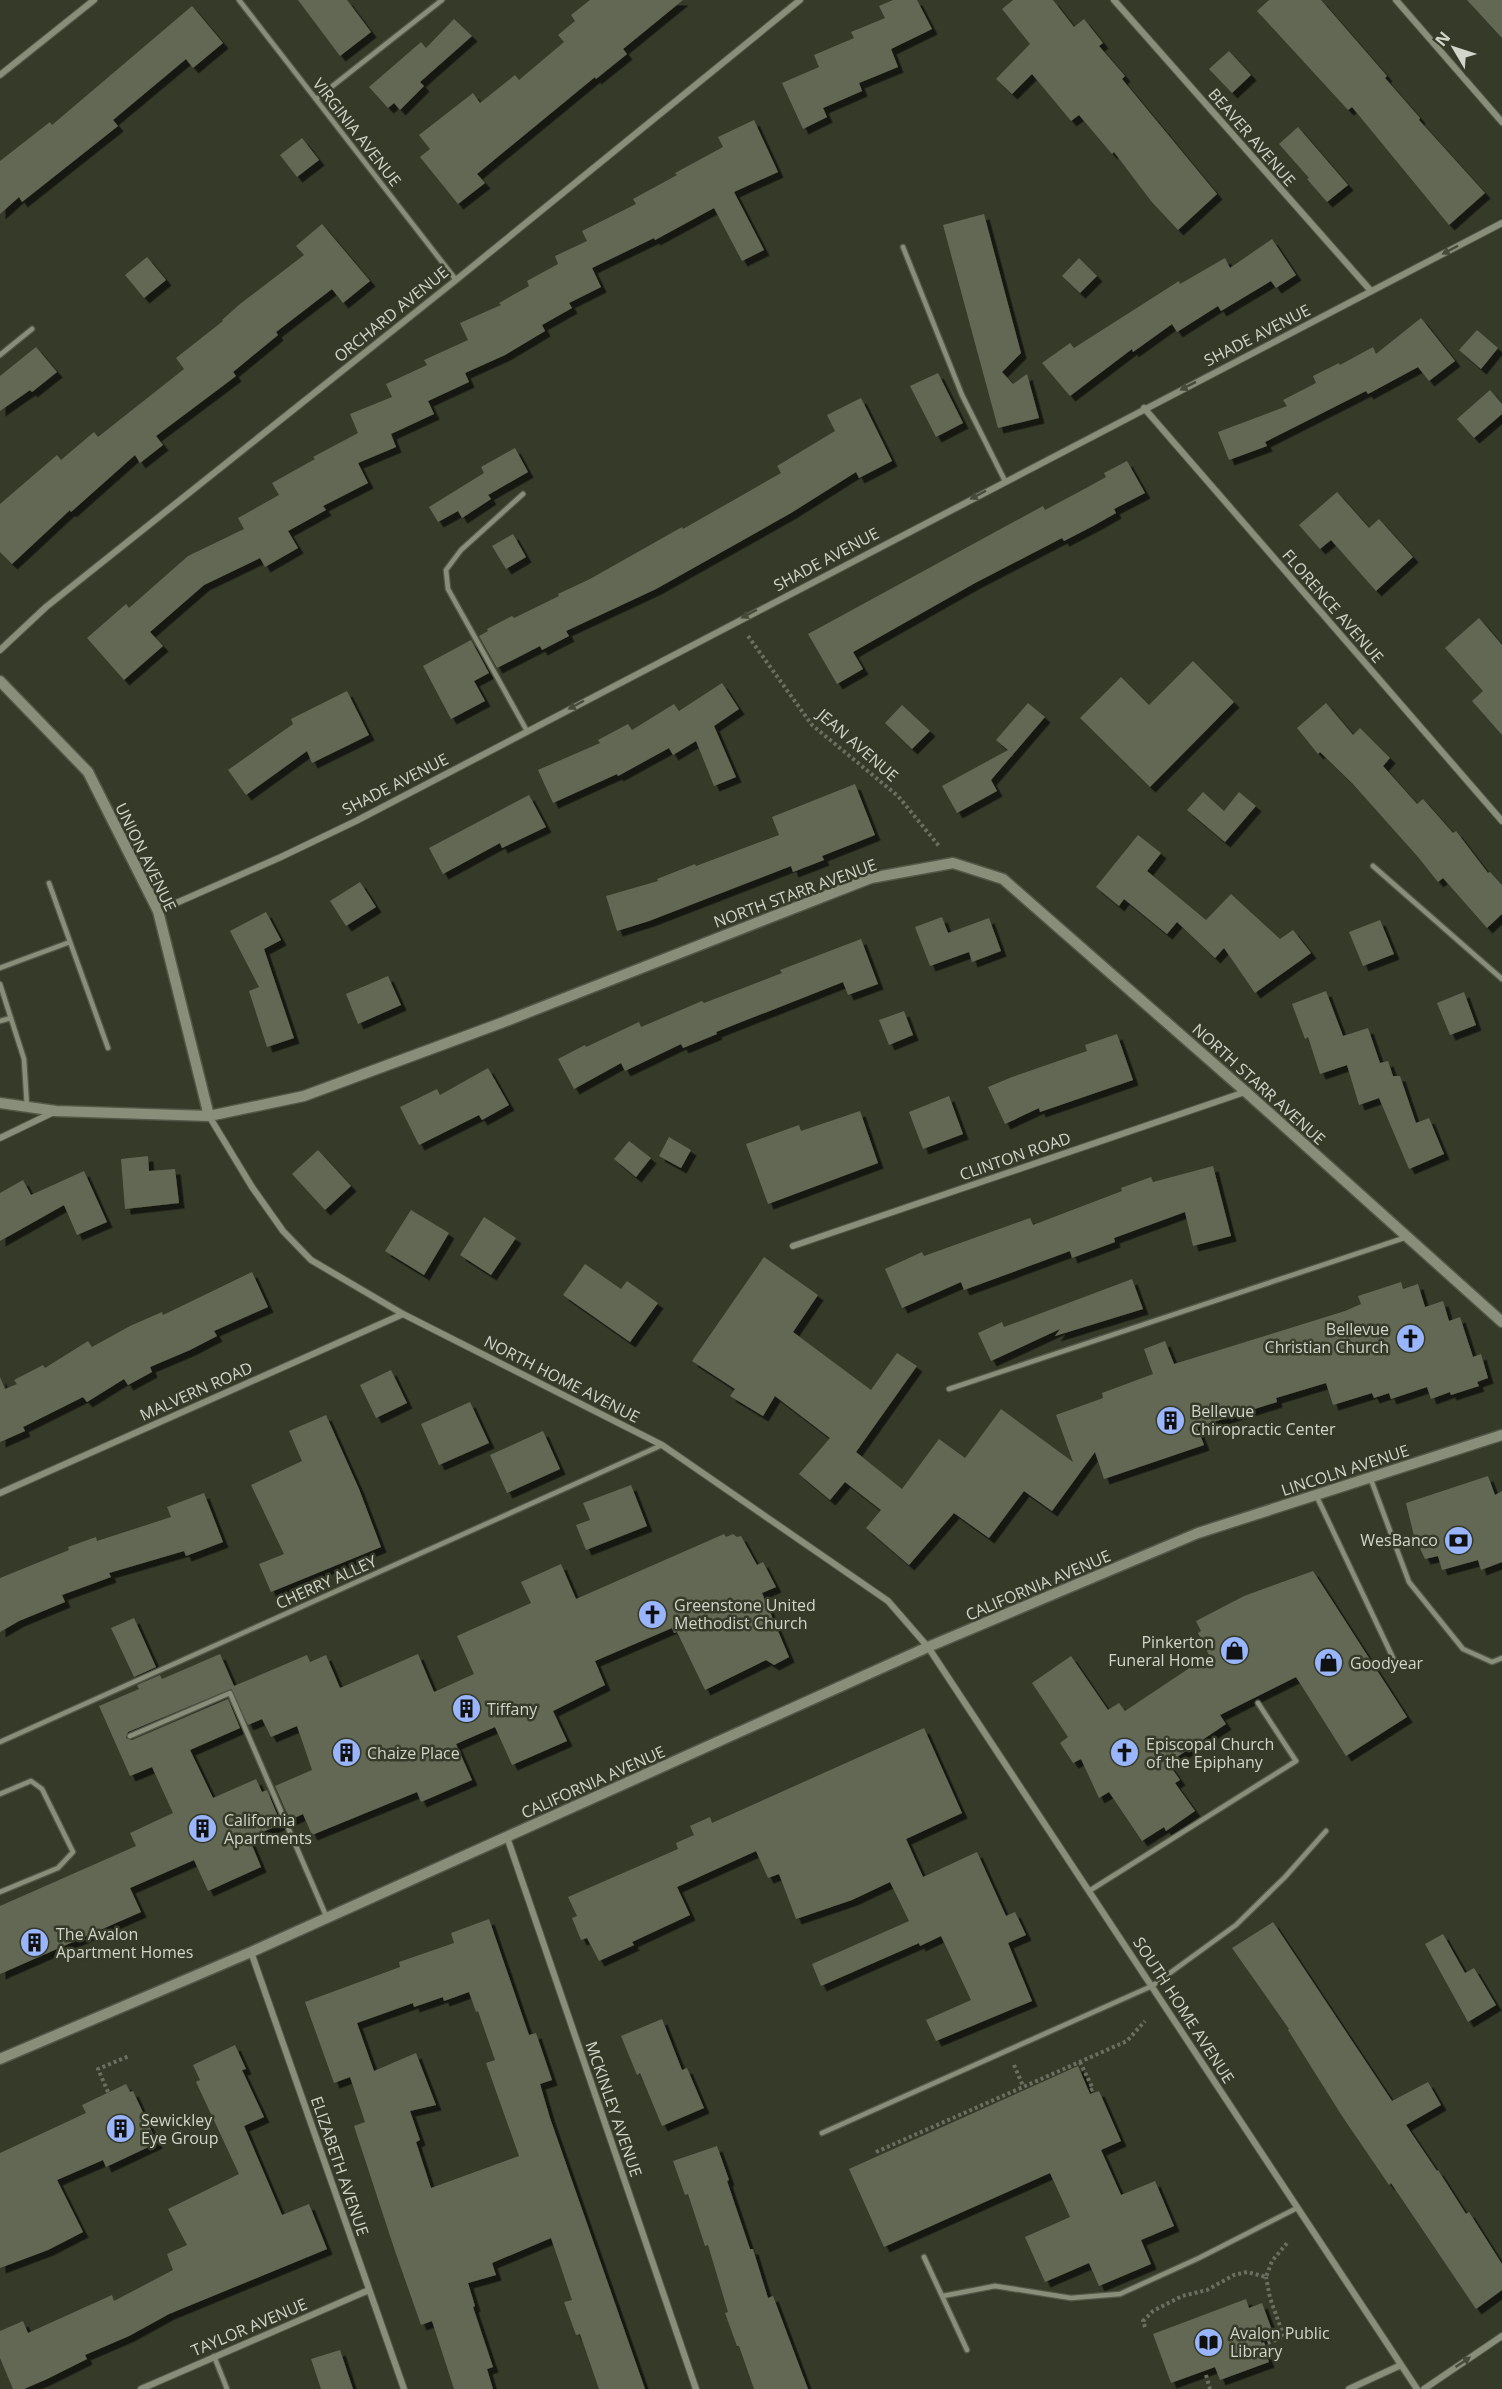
<svg xmlns="http://www.w3.org/2000/svg" width="1502" height="2389" font-family="'Open Sans',sans-serif">
<style>
.building{fill:#636855;fill-rule:evenodd;filter:url(#shadow)}
.lines{fill:none;stroke-linecap:round;stroke-linejoin:round}
.service-casing{stroke:#535748;stroke-width:7}
.minor-casing{stroke:#535748;stroke-width:8}
.tertiary-casing{stroke:#535748;stroke-width:13}
.path{stroke:#6b6f60;stroke-width:4;stroke-dasharray:3 3;stroke-linecap:butt}
.service{stroke:#888e7a;stroke-width:4.5}
.minor{stroke:#888e7a;stroke-width:6}
.tertiary{stroke:#888e7a;stroke-width:10}
.oneway{fill:#464b39}
.labels{text-anchor:middle;dominant-baseline:central;stroke-width:5;stroke-linejoin:round;paint-order:stroke}
.street-label{font-size:16px;fill:#d1d5ca;stroke:#353a29}
.poi-label{font-size:16px;fill:#d1d5ca;stroke:#353a29;text-anchor:start}
</style>
<defs>
<filter id="shadow"><feDropShadow dx="5.5" dy="5.5" stdDeviation="0" flood-color="#0009"/></filter>
</defs>
<rect width="100%" height="100%" fill="#353a29"/>
<!-- building -->
<path class="building" d="M298,0H347L371,32L340,56Z
M590,0H683L623,49L627,54L596,79L595,77L477,174L485,183L458,204L420,157L430,149L419,135L473,93L480,103L515,75L519,80L564,42L558,35L575,21L571,15Z
M893,0H917L932,29L891,49L898,67L859,83L862,91L823,108L827,117L803,129L782,83L819,67L814,55L854,38L851,32L885,18L879,6Z
M1013,0H1053L1074,27L1084,19L1103,43L1099,46L1125,76L1122,79L1217,194L1178,230L1151,201L1114,152L1112,154L1079,115L1071,121L1032,74L1012,94L996,79L1030,44L1002,9Z
M1269,0H1321L1387,76L1385,78L1420,118L1419,120L1485,193L1449,225L1352,107L1348,110L1257,11Z
M1467,0H1502V38Z
M192,6L223,43L193,68L186,59L113,120L118,126L22,202L19,197L0,214V161L50,122L52,125Z
M454,19L472,36L420,82L424,86L400,110L394,103L388,108L369,87L421,42L426,48Z
M1229,51L1251,75L1232,93L1209,69Z
M754,120L778,172L734,192L764,250L742,261L714,208L655,240L654,238L592,268L601,287L569,303L572,308L542,325L545,331L505,355L465,373L469,382L428,401L434,414L391,434L396,447L358,463L368,483L323,506L326,510L288,531L298,548L265,567L260,558L204,585L150,632L163,646L124,680L87,638L126,604L129,608L188,556L244,529L238,518L279,495L272,483L315,459L313,457L358,433L350,414L392,397L386,384L427,365L424,360L468,340L460,323L501,305L499,303L529,286L527,281L558,264L555,256L587,241L582,231L636,204L633,199L677,175L675,173L723,147L718,137Z
M1298,127L1348,185L1327,202L1307,179L1309,178L1279,144Z
M302,138L319,160L297,177L280,155Z
M984,214L1021,353L1002,372L1013,384L1027,374L1039,418L998,428L943,225Z
M322,224L370,281L343,303L332,289L276,332L278,335L233,372L236,376L156,436L163,445L140,463L135,455L71,512L70,510L12,564L0,552V504L57,455L61,460L94,432L98,437L184,369L176,358L223,321L222,320L240,304L304,255L296,246Z
M1272,239L1296,275L1276,288L1271,281L1221,311L1218,306L1177,332L1172,324L1133,352L1132,349L1070,396L1042,363L1070,343L1074,348L1179,281L1180,284L1225,258L1230,268Z
M147,257L166,280L144,298L125,275Z
M1079,258L1097,276L1080,293L1062,276Z
M1421,318L1455,361L1429,381L1418,367L1368,394L1366,391L1265,442L1267,446L1229,460L1218,432L1287,406L1283,400L1316,383L1313,376L1339,363L1340,365L1373,347L1376,354Z
M1477,330L1498,348L1481,369L1459,350Z
M36,347L57,372L32,392L30,390L0,411V376Z
M938,373L963,423L936,437L910,386Z
M1490,390L1502,404V414L1474,438L1457,419Z
M861,398L892,461L859,478L856,472L791,513L656,589L566,631L569,636L542,650L540,646L497,668L479,636L488,631L487,629L512,616L514,618L559,596L558,594L590,579L682,527L683,529L781,473L777,466L835,431L827,415Z
M515,448L528,472L488,495L491,499L462,518L458,511L438,522L429,507L484,473L481,467Z
M1127,461L1145,493L1114,509L1116,513L1093,526L1064,541L1062,538L975,583L853,652L863,669L837,684L808,634L1043,506L1045,510L1088,487L1106,477L1104,473Z
M1337,492L1369,528L1379,519L1413,557L1376,591L1331,540L1320,549L1299,525Z
M513,534L526,557L506,569L492,546Z
M1479,618L1502,645V735L1472,701L1483,691L1445,648Z
M471,640L489,673L474,681L485,701L451,719L423,666Z
M1193,661L1234,702L1150,787L1080,718L1121,677L1149,705Z
M722,683L739,709L714,726L736,777L714,786L696,741L673,755L669,748L618,776L617,774L553,803L538,770L600,743L598,740L628,724L632,730L674,704L679,711Z
M347,691L369,735L312,763L307,751L246,795L228,770L293,724L291,719Z
M1028,703L1045,717L991,780L997,791L957,813L942,786L1008,750L996,740Z
M1326,703L1353,735L1360,728L1390,758L1383,766L1417,804L1423,799L1453,833L1456,831L1488,873L1490,872L1502,885V914L1487,928L1443,878L1438,882L1418,857L1352,783L1320,752L1318,754L1297,728Z
M902,705L930,731L912,749L885,723Z
M855,784L875,835L822,856L824,860L793,872L791,866L649,921L617,931L606,896L658,881L657,879L695,864L696,866L779,835L772,817Z
M1203,792L1224,811L1239,792L1256,806L1225,842L1187,810Z
M529,795L546,827L502,848L500,843L443,874L429,848Z
M1138,835L1161,853L1147,871L1206,920L1231,894L1280,939L1293,930L1311,953L1255,993L1224,948L1215,958L1177,922L1167,934L1124,899L1119,906L1096,887Z
M360,882L376,907L346,926L330,901Z
M266,912L281,940L264,949L294,1038L267,1047L249,991L259,987L230,931Z
M942,917L948,933L989,918L1001,951L972,962L969,952L930,966L915,927Z
M1380,920L1394,954L1363,966L1349,932Z
M861,939L878,984L848,995L843,982L716,1032L717,1034L683,1048L681,1044L625,1071L621,1063L574,1089L558,1059L585,1045L586,1047L639,1022L641,1027L702,1001L704,1003L782,973L780,970Z
M388,976L401,1005L358,1024L346,994Z
M1326,991L1343,1036L1368,1028L1380,1063L1388,1061L1393,1076H1400L1416,1123L1429,1118L1444,1154L1409,1169L1379,1098L1359,1105L1347,1065L1320,1074L1308,1037L1305,1039L1292,1004Z
M1464,992L1476,1025L1450,1035L1437,1003Z
M904,1011L913,1035L889,1045L879,1020Z
M1117,1034L1133,1080L1040,1112L1039,1108L1005,1124L988,1087L1012,1077L1087,1051L1085,1045Z
M488,1068L509,1105L482,1120L479,1115L419,1145L400,1107L437,1089L440,1095Z
M949,1096L963,1134L923,1149L909,1112Z
M860,1111L878,1163L768,1204L746,1144L799,1125L801,1131Z
M669,1137L691,1150L681,1168L659,1156Z
M629,1141L651,1158L636,1177L614,1159Z
M318,1150L351,1186L325,1210L292,1174Z
M148,1156L149,1171L175,1169L179,1203L125,1209L121,1159Z
M1213,1166L1231,1236L1193,1246L1185,1212L1114,1238L1115,1242L1072,1258L1070,1251L964,1290L961,1282L902,1308L885,1269L922,1252L924,1256L1030,1218L1033,1225L1122,1191L1121,1188L1151,1177L1153,1182Z
M84,1171L107,1222L77,1235L64,1205L0,1241V1193L23,1180L31,1195Z
M411,1210L449,1233L424,1275L385,1251Z
M484,1217L516,1238L491,1275L460,1255Z
M764,1257L818,1295L793,1332L871,1390L897,1353L917,1366L856,1452L902,1489L939,1439L965,1458L1001,1409L1073,1462L1056,1415L1103,1398L1102,1393L1153,1374L1144,1349L1165,1341L1174,1364L1345,1311L1361,1304L1358,1296L1401,1282L1403,1289L1418,1284L1425,1307L1443,1301L1449,1321L1460,1317L1473,1357L1481,1354L1488,1378L1477,1382L1479,1386L1451,1395L1450,1392L1431,1399L1427,1387L1391,1399L1389,1393L1374,1398L1372,1393L1333,1405L1326,1383L1276,1398L1277,1402L1197,1427L1204,1445L1104,1479L1095,1452L1052,1511L1024,1491L989,1538L954,1513L909,1565L866,1528L881,1510L845,1482L830,1500L799,1474L830,1438L775,1396L763,1416L730,1396L735,1389L692,1361Z
M585,1264L621,1289L627,1281L658,1303L630,1342L563,1295Z
M252,1272L268,1307L214,1331L217,1336L190,1350L150,1367L152,1372L128,1385L124,1379L87,1402L83,1397L23,1427L25,1431L0,1442V1377L5,1389L17,1384L14,1380L43,1365L45,1368L88,1341L92,1347L130,1326L162,1312L163,1315Z
M1132,1279L1143,1309L1055,1336L1060,1329L991,1361L978,1333L1002,1322L1004,1327Z
M391,1370L407,1403L376,1418L360,1385Z
M470,1402L489,1443L439,1465L421,1424Z
M326,1415L359,1489L381,1547L271,1592L259,1564L284,1554L251,1485L302,1461L289,1431Z
M543,1431L560,1469L507,1493L490,1455Z
M1488,1476L1495,1495L1502,1491V1562L1481,1570L1478,1560L1442,1570L1438,1556L1425,1559L1414,1536L1406,1503Z
M631,1485L647,1526L586,1550L576,1525L590,1520L583,1503Z
M204,1493L223,1542L186,1556L184,1551L109,1573L111,1577L62,1595L65,1602L19,1621L0,1632V1578L69,1550L68,1547L96,1537L97,1541L171,1517L167,1507Z
M724,1534L726,1537L733,1534L737,1537L741,1536L757,1565L763,1562L776,1587L762,1593L789,1657L774,1665L766,1660L705,1690L677,1632L674,1633L672,1628L595,1661L605,1685L553,1711L567,1741L512,1765L495,1727L456,1744L472,1780L421,1802L417,1792L312,1835L303,1814L290,1820L275,1786L312,1770L297,1726L271,1737L262,1719L248,1725L231,1689L128,1732L126,1738L132,1740L228,1699L240,1728L190,1750L213,1798L256,1779L262,1792L267,1790L281,1824L249,1838L261,1867L208,1891L194,1860L130,1888L141,1912L0,1974V1906L136,1846L130,1833L173,1813L152,1767L130,1776L99,1706L139,1689L137,1685L160,1675L162,1679L220,1654L234,1686L307,1655L310,1662L326,1655L340,1688L418,1654L434,1692L474,1674L457,1636L531,1603L521,1582L561,1564L576,1599Z
M1313,1571L1407,1717L1346,1756L1296,1677L1220,1715L1226,1724L1168,1763L1180,1780L1175,1783L1195,1811L1166,1831L1164,1827L1142,1841L1109,1792L1099,1798L1081,1759L1073,1763L1060,1743L1068,1737L1032,1683L1071,1656L1108,1710L1119,1703L1125,1711L1209,1655L1198,1633L1201,1631L1196,1621L1244,1596Z
M134,1618L156,1667L134,1677L111,1628Z
M924,1728L962,1813L906,1839L923,1877L977,1852L1006,1916L1015,1912L1026,1935L1008,1943L1032,2001L936,2041L926,2020L971,2000L941,1936L920,1946L919,1943L821,1986L812,1964L909,1921L890,1882L852,1900L796,1919L779,1874L768,1878L756,1851L677,1887L690,1915L632,1942L634,1945L599,1961L587,1938L581,1940L572,1918L577,1916L568,1897L678,1849L676,1843L694,1835L690,1826L710,1817L712,1823Z
M489,1919L529,2035L536,2033L552,2080L540,2084L550,2118L645,2389H599L580,2334L576,2335L564,2302L572,2300L551,2238L492,2263L496,2275L468,2283L475,2306L473,2307L493,2367L487,2369L493,2389H454L432,2321L421,2325L395,2251L354,2126L365,2122L350,2077L334,2083L305,2002L400,1967L399,1962L454,1943L451,1933ZM469,1992L476,2012L478,2011L495,2060L486,2063L519,2156L431,2188L416,2142L420,2140L410,2111L436,2105L416,2053L374,2071L357,2023L413,2003L414,2007L443,1997L444,2001Z
M1273,1922L1392,2101L1428,2082L1441,2105L1406,2125L1437,2171L1438,2170L1466,2214L1469,2212L1502,2264V2290L1476,2309L1391,2183L1389,2185L1342,2116L1288,2030L1289,2029L1232,1948Z
M1443,1934L1465,1973L1474,1968L1496,2005L1468,2022L1425,1944Z
M662,2019L682,2070L687,2068L704,2108L662,2126L640,2073L637,2075L621,2036Z
M235,2045L246,2069L242,2070L264,2117L244,2126L282,2215L309,2204L327,2249L169,2314L129,2336L85,2355L87,2359L47,2379L24,2389H13L0,2358V2331L23,2321L28,2333L112,2295L114,2301L173,2270L167,2254L187,2245L168,2209L239,2174L196,2082L200,2080L193,2065Z
M1078,2066L1090,2094L1099,2091L1121,2141L1101,2150L1121,2195L1155,2181L1174,2226L1141,2240L1151,2264L1099,2286L1089,2263L1045,2282L1025,2237L1070,2217L1050,2173L884,2247L849,2169Z
M126,2084L130,2092L133,2091L157,2143L106,2167L103,2160L57,2180L83,2232L48,2250L0,2268V2153L86,2113L82,2105Z
M717,2146L729,2180L727,2181L750,2249H753L768,2298L773,2296L808,2389H754L739,2346H737L725,2313L728,2312L708,2245L705,2246L688,2194L685,2195L673,2161Z
M1246,2299L1249,2308L1262,2303L1273,2333L1260,2339L1269,2362L1220,2380L1215,2367L1171,2383L1153,2334Z
M340,2350L353,2389H321L311,2359Z"/>
<g class="lines">
<defs>
<path id="service" d="M239,0L456,280
M316,99L442,0
M903,247L962,395L1005,481
M0,355L32,329
M523,494L461,550L446,570L448,589L527,731
M1373,866L1502,979
M49,883L108,1048
M0,968L70,942
M0,984L24,1059L27,1107
M0,1021L11,1018
M949,1389L1407,1237
M1370,1477L1409,1582L1463,1649L1492,1662L1502,1658
M1316,1495L1394,1660
M130,1736L230,1693L327,1918
M0,1742L662,1445
M0,1794L31,1781L42,1789L73,1852L58,1868L0,1892
M1089,1891L1296,1761L1258,1703
M822,2133L1152,1986L1236,1925L1285,1877L1326,1831
M924,2257L967,2350
M943,2296L995,2286L1071,2298L1120,2294L1199,2258L1297,2208
M214,2356L227,2389"/>
<path id="minor" d="M1114,0L1371,291
M1396,0L1502,122
M0,75L94,0
M1144,408L1502,821
M0,650L46,607L456,280L800,0
M158,911L281,857L356,821L1502,223
M209,1116L252,1187L283,1231L311,1260L403,1314L662,1445L888,1601L928,1647L1417,2389
M0,1138L54,1112
M793,1246L1245,1092
M0,1493L403,1314
M507,1837L696,2389
M251,1952L404,2389
M141,2389L369,2290
M1349,2389L1401,2365
M1424,2389L1502,2336"/>
<path id="tertiary" d="M0,681L88,772L158,911L209,1116
M0,1103L56,1111L209,1116L304,1096L501,1023L871,878L953,863L1003,879L1246,1092L1502,1322
M0,2059L251,1952L928,1647L1198,1533L1502,1435"/>
</defs>
<!-- service casing -->
<use href="#service" class="service-casing"/>
<!-- minor casing -->
<use href="#minor" class="minor-casing"/>
<!-- tertiary casing -->
<use href="#tertiary" class="tertiary-casing"/>
<!-- path -->
<path class="path" d="M748,636L812,725L898,796L939,846
M1080,2062L1093,2089L1089,2091
M1014,2065L1023,2086
M108,2092L98,2069L129,2056
M876,2152L1127,2041L1145,2021
M1145,2327L1143,2321L1153,2311L1182,2296L1207,2290L1234,2275L1247,2272L1266,2277L1272,2261L1288,2242
M1262,2345L1284,2337L1270,2298L1266,2277
M1206,2375L1210,2389"/>
<!-- service -->
<use href="#service" class="service"/>
<!-- minor -->
<use href="#minor" class="minor"/>
<!-- tertiary -->
<use href="#tertiary" class="tertiary"/>
</g>
<!-- one-way arrows -->
<defs><path id="oneway-solid" d="M-6-.8H1V-3.2L6.5 0L1 3.2V.8H-6Z" transform="scale(1.5)"/></defs>
<g class="oneway">
<use href="#oneway-solid" transform="translate(1450 250) rotate(152)"/>
<use href="#oneway-solid" transform="translate(1188 386) rotate(153)"/>
<use href="#oneway-solid" transform="translate(978 495) rotate(152)"/>
<use href="#oneway-solid" transform="translate(749 614) rotate(152)"/>
<use href="#oneway-solid" transform="translate(576 705) rotate(152)"/>
<use href="#oneway-solid" transform="translate(1463 2362) rotate(-34)"/>
</g>
<!-- icons -->
<defs>
<symbol id="church-disc" viewBox="-11 -11 22 22"><circle r="9.5" fill="#98b5fd" stroke="#353a29"/><path d="M-1.2-6h2.4v3.5h3.3v2.4h-3.3V6h-2.4V-.1h-3.3v-2.4h3.3Z" fill="#111"/></symbol>
<symbol id="building-disc" viewBox="-11 -11 22 22"><circle r="9.5" fill="#98b5fd" stroke="#353a29"/><path d="M-4-6H4V6H1V3H-1V6H-4ZM-2.5-4.3h1.7v1.8h-1.7ZM.8-4.3h1.7v1.8H.8ZM-2.5-1h1.7V.8h-1.7ZM.8-1h1.7V.8H.8Z" fill="#111"/></symbol>
<symbol id="bank-disc" viewBox="-11 -11 22 22"><circle r="9.5" fill="#98b5fd" stroke="#353a29"/><path d="M-6-4H6V4H-6ZM0-2.3a2.3 2.3 0 1 0 0 4.6a2.3 2.3 0 1 0 0-4.6Z" fill="#111"/></symbol>
<symbol id="shop-disc" viewBox="-11 -11 22 22"><circle r="9.5" fill="#98b5fd" stroke="#353a29"/><path d="M-5-2.5h2.3a2.7 3.5 0 0 1 5.4 0H5L5.5 6h-11ZM-1.5-2.5h3a1.5 2.3 0 0 0-3 0Z" fill="#111"/></symbol>
<symbol id="library-disc" viewBox="-11 -11 22 22"><circle r="9.5" fill="#98b5fd" stroke="#353a29"/><path d="M-6-4Q-3-5.5-.7-3.5V5Q-3 3-6 4ZM6-4Q3-5.5 .7-3.5V5Q3 3 6 4Z" fill="#111"/></symbol>
</defs>
<g fill-rule="evenodd">
<use href="#church-disc" x="1394" y="1322" width="33" height="33"/>
<use href="#building-disc" x="1154" y="1404" width="33" height="33"/>
<use href="#bank-disc" x="1442" y="1524" width="33" height="33"/>
<use href="#church-disc" x="636" y="1598" width="33" height="33"/>
<use href="#shop-disc" x="1218" y="1634" width="33" height="33"/>
<use href="#shop-disc" x="1312" y="1646" width="33" height="33"/>
<use href="#building-disc" x="450" y="1692" width="33" height="33"/>
<use href="#building-disc" x="330" y="1736" width="33" height="33"/>
<use href="#church-disc" x="1108" y="1736" width="33" height="33"/>
<use href="#building-disc" x="186" y="1812" width="33" height="33"/>
<use href="#building-disc" x="18" y="1926" width="33" height="33"/>
<use href="#building-disc" x="104" y="2112" width="33" height="33"/>
<use href="#library-disc" x="1192" y="2326" width="33" height="33"/>
</g>
<g class="labels">
<!-- street labels -->
<g class="street-label">
<text transform="translate(357 132) rotate(52)">VIRGINIA AVENUE</text>
<text transform="translate(1252 137) rotate(49)">BEAVER AVENUE</text>
<text transform="translate(391 314) rotate(-39)">ORCHARD AVENUE</text>
<text transform="translate(1257 335) rotate(-27)">SHADE AVENUE</text>
<text transform="translate(826 559) rotate(-28)">SHADE AVENUE</text>
<text transform="translate(1333 606) rotate(49)">FLORENCE AVENUE</text>
<text transform="translate(858 745) rotate(41)">JEAN AVENUE</text>
<text transform="translate(395 784) rotate(-27)">SHADE AVENUE</text>
<text transform="translate(146 857) rotate(64)">UNION AVENUE</text>
<text transform="translate(795 893) rotate(-20)">NORTH STARR AVENUE</text>
<text transform="translate(1259 1084) rotate(42)">NORTH STARR AVENUE</text>
<text transform="translate(1015 1156) rotate(-19)">CLINTON ROAD</text>
<text transform="translate(562 1379) rotate(27)">NORTH HOME AVENUE</text>
<text transform="translate(196 1391) rotate(-24)">MALVERN ROAD</text>
<text transform="translate(1345 1470) rotate(-18)">LINCOLN AVENUE</text>
<text transform="translate(326 1582) rotate(-24)">CHERRY ALLEY</text>
<text transform="translate(1038 1585) rotate(-23)">CALIFORNIA AVENUE</text>
<text transform="translate(593 1782) rotate(-24)">CALIFORNIA AVENUE</text>
<text transform="translate(1184 2010) rotate(57)">SOUTH HOME AVENUE</text>
<text transform="translate(614 2109) rotate(71)">MCKINLEY AVENUE</text>
<text transform="translate(340 2166) rotate(71)">ELIZABETH AVENUE</text>
<text transform="translate(249 2327) rotate(-23)">TAYLOR AVENUE</text>
</g>
<!-- poi labels -->
<g class="poi-label">
<text x="1389" y="1329" text-anchor="end">Bellevue<tspan x="1389" dy="18">Christian Church</tspan></text>
<text x="1191" y="1411">Bellevue<tspan x="1191" dy="18">Chiropractic Center</tspan></text>
<text x="1438" y="1540" text-anchor="end">WesBanco</text>
<text x="674" y="1605">Greenstone United<tspan x="674" dy="18">Methodist Church</tspan></text>
<text x="1214" y="1642" text-anchor="end">Pinkerton<tspan x="1214" dy="18">Funeral Home</tspan></text>
<text x="1350" y="1663">Goodyear</text>
<text x="487" y="1709">Tiffany</text>
<text x="1146" y="1744">Episcopal Church<tspan x="1146" dy="18">of the Epiphany</tspan></text>
<text x="367" y="1753">Chaize Place</text>
<text x="224" y="1820">California<tspan x="224" dy="18">Apartments</tspan></text>
<text x="56" y="1934">The Avalon<tspan x="56" dy="18">Apartment Homes</tspan></text>
<text x="141" y="2120">Sewickley<tspan x="141" dy="18">Eye Group</tspan></text>
<text x="1230" y="2333">Avalon Public<tspan x="1230" dy="18">Library</tspan></text>
</g>
</g>
<!-- north arrow -->
<g transform="translate(1454 48) rotate(309)" stroke="#353a29" stroke-width="4.5" paint-order="stroke">
<path d="M0-4.5L10 22L0 15L-10 22Z" fill="#d1d5ca"/>
<text y="-9" font-size="16" font-weight="bold" text-anchor="middle" fill="#d1d5ca">N</text>
</g>
</svg>
